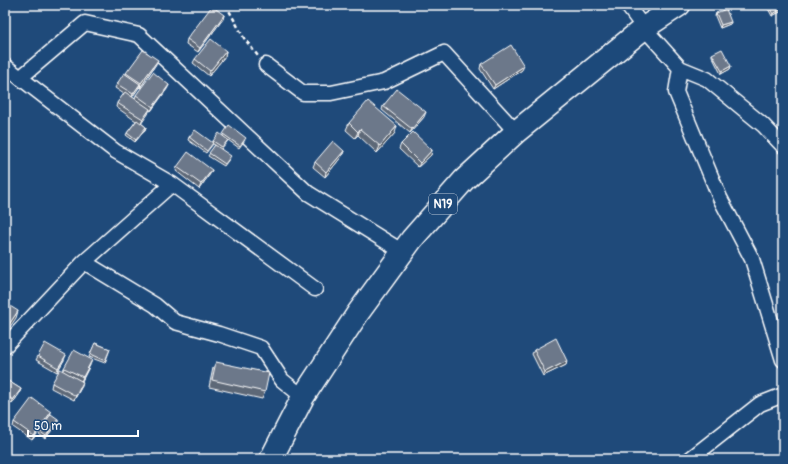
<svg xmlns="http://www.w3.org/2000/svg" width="788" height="464" font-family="Pangolin,sans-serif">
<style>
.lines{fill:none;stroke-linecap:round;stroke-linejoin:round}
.street-casing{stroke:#fff;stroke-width:17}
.primary-casing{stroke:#fff;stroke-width:25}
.path{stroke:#fff;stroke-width:2.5;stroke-dasharray:4 3;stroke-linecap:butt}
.street{stroke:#1f4a7a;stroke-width:14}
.primary{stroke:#1f4a7a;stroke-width:22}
.wall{fill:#5d6777;stroke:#fff}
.shaded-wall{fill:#4c5461;stroke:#fff}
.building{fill:#6c788a;stroke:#fff}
.labels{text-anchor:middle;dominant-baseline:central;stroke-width:3;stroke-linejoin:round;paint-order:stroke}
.shield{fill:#1f4a7a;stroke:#bcc9d7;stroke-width:1}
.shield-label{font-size:12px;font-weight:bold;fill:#fff}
</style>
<rect width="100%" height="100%" fill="#1f4a7a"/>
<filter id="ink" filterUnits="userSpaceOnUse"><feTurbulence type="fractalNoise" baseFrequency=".025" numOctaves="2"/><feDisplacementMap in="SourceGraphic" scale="8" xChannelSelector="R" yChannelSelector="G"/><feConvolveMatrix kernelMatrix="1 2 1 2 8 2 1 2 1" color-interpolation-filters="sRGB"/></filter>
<g filter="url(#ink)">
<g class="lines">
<defs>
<path id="street" d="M627,5L644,28L680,68L707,79L763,125L783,146
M266,65L303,93H331L384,82L444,53L516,132
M5,66L115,151L172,184L315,289
M680,68L676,92L720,198L752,259L783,360
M20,78L85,23L139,35L308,193L403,252
M84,262L155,305L175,322L219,334L261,348L282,380L303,397
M5,346L84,262L172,184
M690,459L760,404L783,395"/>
<path id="primary" d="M271,459L303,397L358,313L412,239L464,180L516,132L644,28L679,5"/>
</defs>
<!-- street casing -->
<use href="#street" class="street-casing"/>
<!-- primary casing -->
<use href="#primary" class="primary-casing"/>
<!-- path -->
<path class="path" d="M226,5L244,38L258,56"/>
<!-- street -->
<use href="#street" class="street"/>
<!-- primary -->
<use href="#primary" class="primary"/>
</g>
<!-- wall -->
<path class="wall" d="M766,5H781L783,9L782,11L772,16Z
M716,13L731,22L730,24L720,28L715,16Z
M224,15L223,19L198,52L186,44L187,39Z
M226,51L225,56L209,76L193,63L195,59Z
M712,54L731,66L730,69L721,74L712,56Z
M156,64L140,88L139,87L132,97L135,99L136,95L169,85L167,89L151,111L149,110L148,114L141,123L146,127L145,130L135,142L126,135L127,133L136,121L116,107L117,103L124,94L115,88L117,84L126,74V73Z
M481,64L522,70L493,89L480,69Z
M383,106L424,117L410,133L382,110Z
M349,123L395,133L377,153L358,135L355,138L346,130Z
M223,134L245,140L239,148L228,140L227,142L221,149L230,158L224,166L208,156L215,145L213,144L206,153L188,140L189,137L212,143L213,141L223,136Z
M401,144L432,150L431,155L418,167L399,149Z
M344,151L342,156L325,177L313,167L315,162Z
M177,167L212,170L210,174L199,189L176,171Z
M95,343L110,349L105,363L89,357Z
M534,350L567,361L566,365L543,376L532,354Z
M38,356L64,360L57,372L36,360Z
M216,362L265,392L262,399L209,387L213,368Z
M90,365L82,381L83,382L82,386L74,400L51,388L52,383L63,370L64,368Z
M5,379L21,389L19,394L12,404L5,399Z
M50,416L58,419V422L45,439L38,433L39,432L32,440L13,427L14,422Z"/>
<!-- shaded-wall -->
<path class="shaded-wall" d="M783,8L782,11L772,16L773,14Z
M224,15L223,19L198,52L200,48Z
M731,22L730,24L720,28L721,25Z
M226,51L225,56L209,76L210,71Z
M158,60L156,64L140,88L141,83Z
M524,66L522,70L493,89L495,85Z
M731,66L730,69L721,74L722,71Z
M140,84L138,89L131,99L133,94Z
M169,85L167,89L151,111L153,107Z
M150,109L148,114L141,124L143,119Z
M426,112L424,117L410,133L412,129Z
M397,126L395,133L377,153L380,146Z
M146,127L145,130L135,142L136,140Z
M360,129L358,135L355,138L358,132Z
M432,150L431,155L418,167L420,163Z
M344,151L342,156L325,177L326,172Z
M212,170L210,174L199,189L201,184Z
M18,311L16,318L5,334L6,329Z
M66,355L64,360L57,372L58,368Z
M92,360L90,365L81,382L83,377Z
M567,361L566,365L543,376L545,372Z
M83,382L82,386L74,400Z
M21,389L19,394L12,404L13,400Z
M51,412L50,416L32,440L34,436Z
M58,419V422L45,439L46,436Z"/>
<!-- building -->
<path class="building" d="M768,5H781L783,8L773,14Z
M212,6L224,15L200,48L187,39Z
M726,9L731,22L721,25L716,13Z
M211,39L226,51L210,71L195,59Z
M511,45L524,66L495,85L481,64Z
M722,49L731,66L722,71L712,54Z
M143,50L158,60L141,83L126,73Z
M153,72L169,85L153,107L136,95Z
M124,73L140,84L133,94L117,84Z
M397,89L426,112L412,129L383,106Z
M125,92L150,109L143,119L117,103Z
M368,101L397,126L380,146L360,129L358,132L349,123Z
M137,120L146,127L136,140L127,133Z
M229,125L246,138L240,146L223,134Z
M195,130L213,143L207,151L189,137Z
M413,132L432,150L420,163L401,144Z
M219,133L228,140L222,147L213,141Z
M333,141L344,151L326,172L315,162Z
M215,145L231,156L225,164L209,153Z
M188,152L212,170L201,184L177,167Z
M5,303L18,311L6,329L5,328Z
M556,338L567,361L545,372L534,350Z
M45,343L66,355L58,368L38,356Z
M95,343L110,349L105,361L90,354Z
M74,350L92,360L83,377L64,368Z
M216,362L269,373L265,392L212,380Z
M60,369L83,382L76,396L52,383Z
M5,379L21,389L13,400L5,394Z
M32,398L51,412L34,436L14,422Z
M51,414L58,419L46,436L39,431Z"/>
</g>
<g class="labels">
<!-- shield labels -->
<rect class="shield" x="429" y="194" width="28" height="20" rx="3"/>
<g class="shield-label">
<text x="443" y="204">N19</text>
</g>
</g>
<!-- margin -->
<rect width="788" height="464" fill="none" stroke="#1f4a7a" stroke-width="20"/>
<rect x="10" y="10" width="768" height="444" fill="none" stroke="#fff" stroke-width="1.5" filter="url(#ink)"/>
<!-- scale -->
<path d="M28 430v6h110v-6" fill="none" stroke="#ffffff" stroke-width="2"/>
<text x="34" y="430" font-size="12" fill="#ffffff" stroke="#1f4a7a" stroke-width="3" paint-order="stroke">50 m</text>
</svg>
